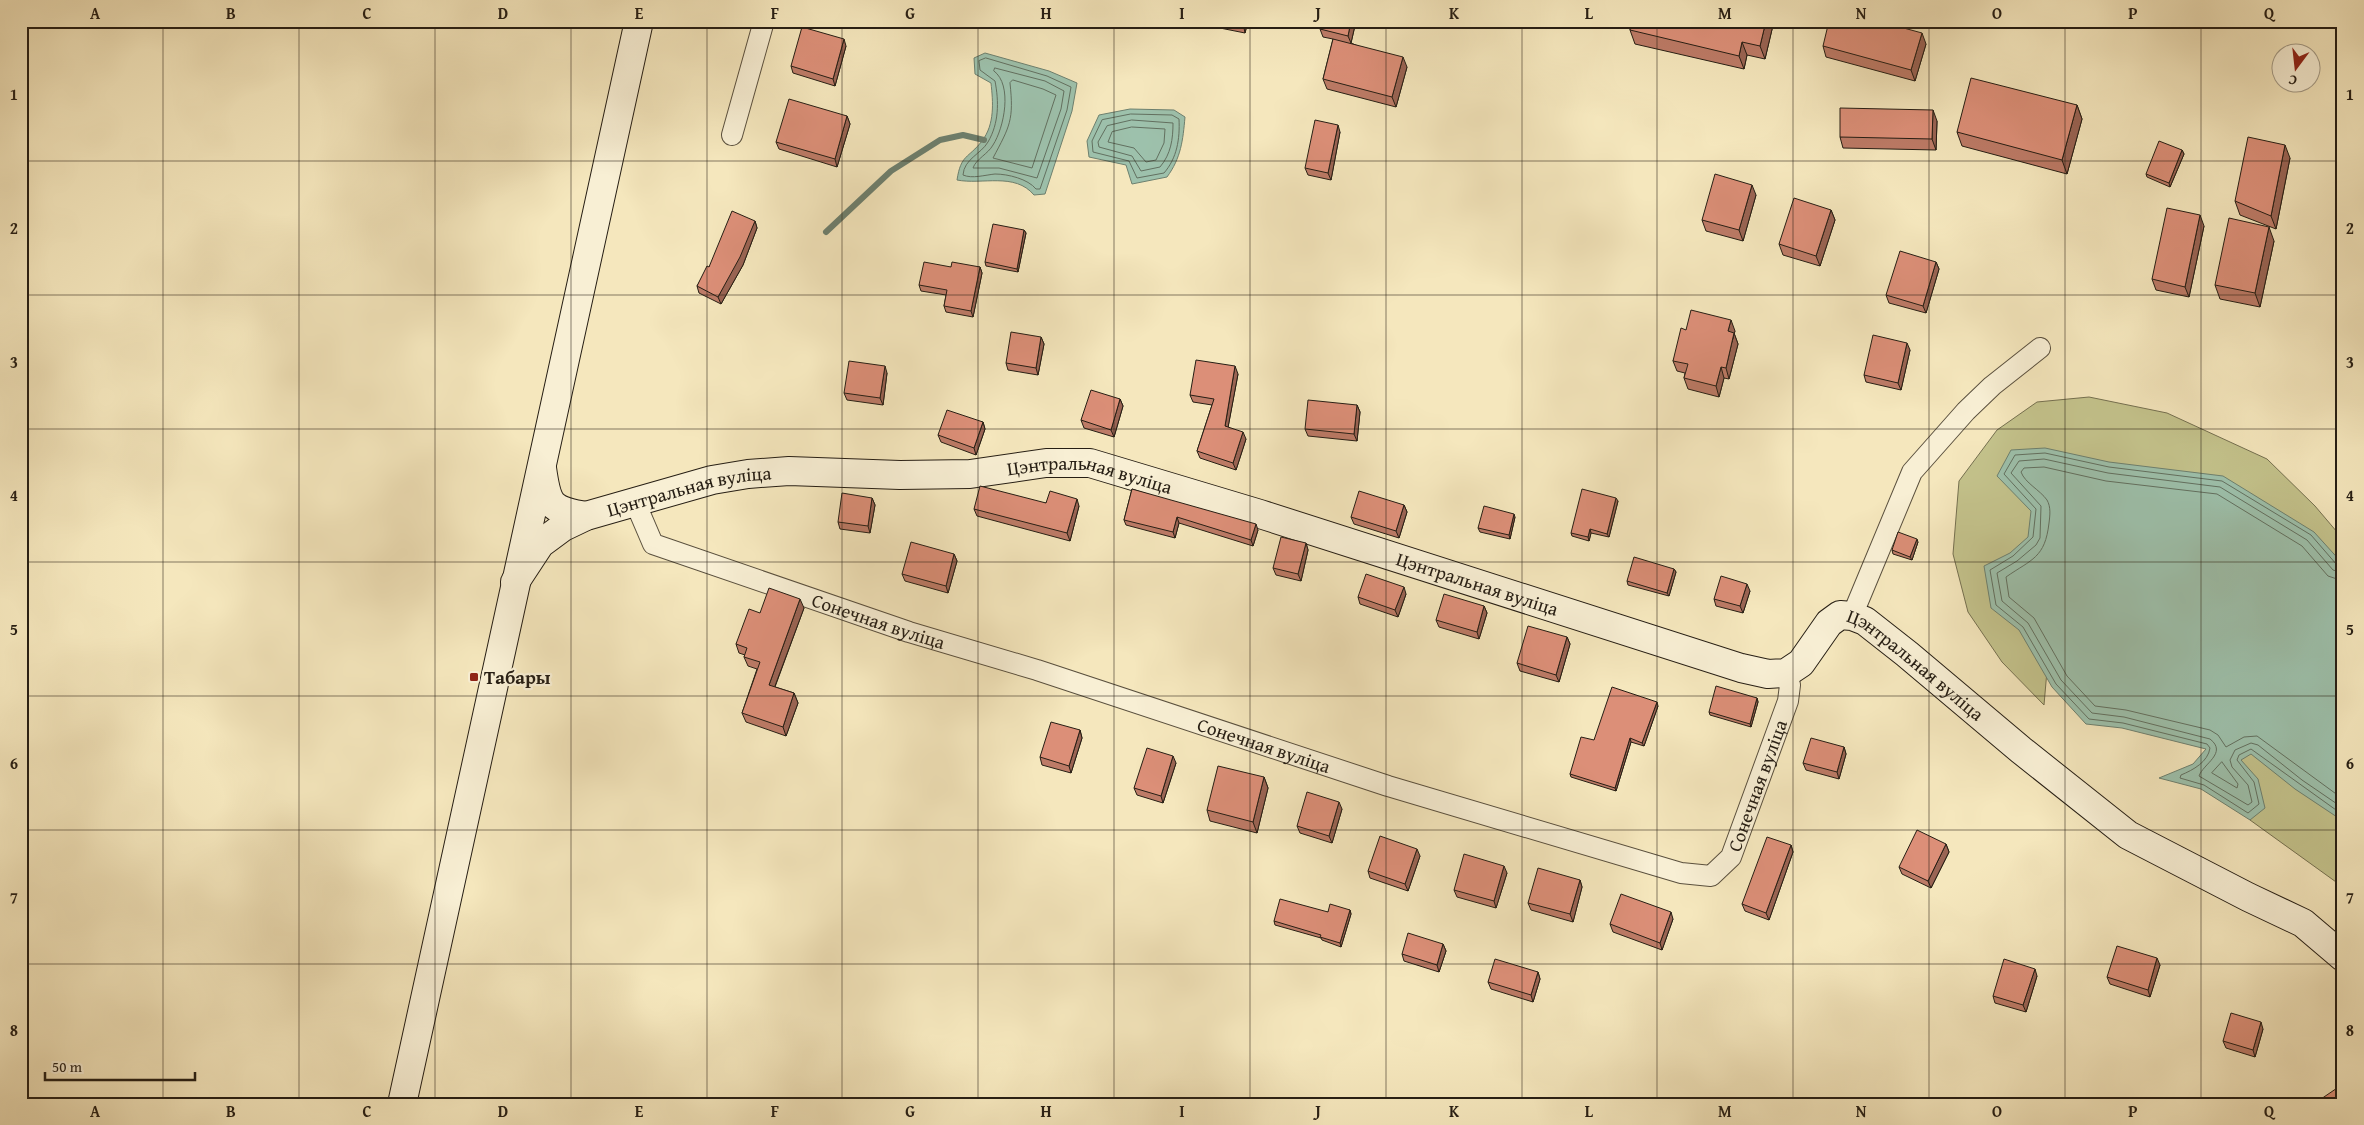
<svg xmlns="http://www.w3.org/2000/svg" width="2364" height="1125" font-family="'Gentium Book Plus',serif">
<style>
.green{fill:#c4c38c;stroke:#757050}
.water{fill:#9dc1ac;stroke:#6d806f}
.lines{fill:none;stroke-linecap:round;stroke-linejoin:round}
.shore{stroke:#627060;stroke-width:1}
.stream{stroke:#6d806f;stroke-width:6}
.street-casing{stroke:#5a503e;stroke-width:22}
.secondary-casing{stroke:#261e14;stroke-width:30}
.street{stroke:#f8efd4;stroke-width:20}
.secondary{stroke:#f8efd4;stroke-width:28}
.wall{fill:#bd7b67;stroke:#261e14}
.shaded-wall{fill:#9a6454;stroke:#261e14}
.building{fill:#dc8f78;stroke:#261e14}
.grid{fill:none;stroke:#261e14;stroke-width:1;stroke-opacity:0.55}
.poi-dot{fill:#8f2418;stroke:#f8efd4;stroke-width:2}
.labels{text-anchor:middle;dominant-baseline:central;stroke-width:4.5;stroke-linejoin:round;paint-order:stroke}
.street-label{font-size:19px;fill:#261e14;stroke:#f8efd4}
.poi-label{font-size:19px;font-weight:bold;fill:#261e14;stroke:#f8efd4;text-anchor:start}
.neatline{fill:none;stroke:#261e14;stroke-width:2}
.grid-label{font-size:16px;text-anchor:middle;font-weight:bold;fill:#261e14}
</style>
<rect width="100%" height="100%" fill="#f5e7bd"/>
<filter id="stains"><feTurbulence type="fractalNoise" baseFrequency=".004" numOctaves="4"/><feColorMatrix values="0 0 0 0 .2 0 0 0 0 .09 0 0 0 0 .02 0 0 0 .5 -.17"/></filter>
<radialGradient id="worn" r=".72"><stop offset=".6" stop-color="#630" stop-opacity="0"/><stop offset="1" stop-color="#630" stop-opacity=".3"/></radialGradient>
<!-- green -->
<path class="green" d="M2089,397L2167,413L2267,459L2315,506L2343,539V565L2037,490L2048,659L2044,705L2002,662L1968,612L1953,554L1959,481L1997,430L2037,402Z
M2244,736L2343,796V887L2250,820L2236,786Z"/>
<!-- water -->
<path class="water" d="M985,53L1049,71L1077,83L1072,111L1045,194L1034,195C1015,172 982,185 957,180C961,154 968,159 982,141C995,124 993,102 991,83L975,74L974,58Z
M1130,109L1174,110L1185,117C1183,140 1181,158 1167,177L1132,184L1126,165L1089,157L1087,141L1099,115Z
M2045,448L2109,462L2223,476L2314,532L2343,564V821L2295,789L2251,754L2241,760L2258,779L2265,808L2250,820L2201,789L2159,778L2193,764L2206,749L2122,728L2086,724L2052,687L2019,630L1991,608L1984,566L2010,553L2028,537L2031,511L1997,476L2011,450Z"/>
<g class="lines">
<!-- shore -->
<path class="shore" d="M986,58L1047,76L1071,87L1067,110L1040,189H1036C1028,179 1008,174 995,174C985,175 972,179 963,175C964,159 981,154 988,142C999,123 999,102 995,81L980,70L979,61Z
M995,68L1045,81L1064,91L1061,109L1037,178L999,168H973C976,159 988,154 993,145C1004,128 1013,85 994,71Z
M1013,80L1043,89L1056,95L1032,168L993,158C1010,126 1014,120 1010,83Z
M1131,114L1172,115L1179,119C1180,139 1177,158 1164,173L1137,178L1129,161L1093,152L1092,141L1102,120Z
M1132,120L1173,123C1173,139 1171,154 1160,167L1141,171L1132,156L1099,147L1098,142L1107,126Z
M1132,127L1165,129L1164,143L1156,160L1146,162L1134,148L1108,142L1112,132Z
M2343,567L2337,565L2311,535L2222,481L2109,467L2045,453L2015,455L2004,474L2036,509L2033,537L2013,556L1990,570L1996,605L2023,627L2056,684L2089,719L2123,723L2207,744L2210,748C2208,762 2193,770 2181,775L2180,778L2204,785L2248,813L2259,804L2254,782L2237,760L2239,755L2251,749L2343,815
M2343,573L2333,570L2307,540L2220,487L2108,473L2044,459L2019,461L2011,473L2041,506L2040,538L2036,545L2017,561L1997,573L2002,601L2028,623L2061,680L2092,713L2124,717L2210,739C2228,753 2203,764 2199,776L2248,805L2252,802L2248,785L2232,767L2230,760L2235,750L2251,743L2258,745L2302,780L2343,808
M2343,581L2328,576L2302,546L2217,494L2106,481L2044,467L2024,468L2021,472C2025,483 2040,490 2047,500C2051,507 2050,515 2049,523C2045,558 2032,559 2006,577L2009,597L2034,618L2067,676L2095,706L2126,710L2210,730L2218,735L2226,747L2244,737L2257,736L2343,799
M2222,762L2238,784L2237,788L2212,773Z"/>
<!-- stream -->
<path class="stream" d="M826,232L891,171L940,140L963,135L984,140"/>
<defs>
<g id="street">
<path d="M732,135L764,21"/>
<path id="s1" d="M635,502L653,544L909,632L1037,670L1388,786L1681,873L1711,876L1731,857L1788,701L1790,685L1786,673"/>
<path d="M1852,616L1912,472L1966,411L1992,386L2040,348"/>
</g>
<g id="secondary">
<path d="M542,468C547,504 549,510 586,516"/>
<path id="s2" d="M515,582L540,544L563,527L586,516L712,480L748,474L789,471L900,475L970,474L1046,463H1090L1260,514L1741,668L1768,674L1786,673L1801,663L1829,623L1840,615L1852,616L1865,621L1907,654L2021,750L2128,835L2248,897L2303,923L2343,957"/>
<path d="M402,1104L639,21"/>
</g>
</defs>
<!-- street casing -->
<use href="#street" class="street-casing"/>
<!-- secondary casing -->
<use href="#secondary" class="secondary-casing"/>
<!-- street -->
<use href="#street" class="street"/>
<!-- secondary -->
<use href="#secondary" class="secondary"/>
</g>
<!-- wall -->
<path class="wall" d="M1195,21H1248L1245,33L1195,23Z
M1322,21H1356L1351,43L1407,67L1396,107L1327,89L1323,79L1333,39L1323,37L1320,29Z
M1467,21H1485L1483,26Z
M1624,21H1774L1765,59L1747,55L1744,69L1635,44L1630,30L1631,23Z
M1926,44L1915,81L1826,57L1823,46Z
M846,46L835,86L793,73L791,66Z
M2077,105L2082,119L2067,174L1962,146L1957,132Z
M847,116L850,124L837,167L779,149L776,142Z
M1937,121L1936,150L1843,148L1840,137Z
M1340,132L1331,180L1308,175L1305,168Z
M2182,150L2184,154L2170,187L2147,177L2146,174Z
M2290,158L2276,229L2240,215L2235,201Z
M1756,195L1743,241L1706,231L1702,220Z
M1831,210L1835,220L1820,266L1783,255L1779,244Z
M755,221L757,228L743,265L721,304L699,293L697,286L709,267Z
M2204,226L2189,297L2156,290L2152,279Z
M1024,230L1026,233L1018,272L986,266L985,262Z
M2274,241L2260,307L2220,299L2215,285Z
M1936,262L1939,269L1926,313L1889,303L1886,295Z
M951,267H980L982,273L973,317L946,312L944,306L946,295L921,291L919,285Z
M1686,330L1735,331L1734,333L1738,344L1729,379L1724,378L1719,397L1688,389L1684,378L1685,373L1677,371L1673,361Z
M1041,337L1044,344L1038,375L1008,370L1006,363Z
M1910,350L1901,390L1866,382L1864,375Z
M887,373L883,405L847,400L844,393Z
M1238,374L1228,427L1246,439L1236,470L1200,458L1197,451L1212,405L1193,402L1190,395Z
M1120,399L1123,406L1114,437L1084,428L1081,420Z
M1357,405L1360,412L1357,441L1308,436L1305,429Z
M983,422L985,429L976,455L941,442L938,435Z
M1132,489L1258,530L1253,546L1179,523L1175,538L1126,525L1124,520Z
M872,498L875,505L870,533L840,529L838,522Z
M1618,501L1609,537L1591,533L1589,541L1572,536L1571,533Z
M1046,503L1079,506L1070,541L977,516L974,509Z
M1404,505L1407,512L1399,538L1354,524L1351,517Z
M1515,517L1510,539L1480,532L1478,528Z
M1918,542L1912,560L1893,554L1892,550Z
M1306,543L1308,550L1301,581L1276,575L1273,568Z
M954,554L957,561L948,593L905,581L902,574Z
M1674,569L1676,572L1669,596L1628,585L1627,581Z
M1750,591L1743,613L1716,606L1714,599Z
M1406,594L1398,617L1360,604L1358,597Z
M1484,606L1487,613L1479,639L1439,627L1436,620Z
M804,608L775,687L794,693L798,703L786,736L746,722L742,713L757,669L748,666L744,657L745,655L739,653L736,644L760,613Z
M1567,637L1570,644L1559,682L1520,671L1517,663Z
M1757,698L1758,702L1751,727L1710,715L1709,712Z
M1658,706L1644,746L1631,742L1616,791L1571,777L1570,774L1594,740Z
M1080,730L1082,738L1071,773L1042,765L1040,757Z
M1844,747L1846,754L1839,779L1806,770L1803,763Z
M1176,763L1163,803L1137,795L1134,788Z
M1264,777L1268,788L1257,833L1210,821L1207,810Z
M1342,809L1332,843L1300,833L1297,826Z
M1946,844L1949,852L1931,888L1902,874L1899,867Z
M1791,845L1793,852L1769,920L1745,911L1742,904Z
M1420,856L1408,891L1370,878L1368,871Z
M1507,873L1496,908L1457,897L1454,890Z
M1580,880L1582,887L1573,922L1531,910L1528,903Z
M1350,910L1351,914L1341,947L1322,940L1321,938L1275,925L1274,921L1328,912Z
M1673,919L1662,950L1613,932L1610,924Z
M1443,944L1446,951L1439,972L1404,961L1402,954Z
M2160,965L2150,997L2110,984L2107,977Z
M1538,972L1540,979L1533,1002L1491,989L1488,982Z
M2037,976L2026,1012L1995,1003L1993,996Z
M2263,1029L2255,1057L2226,1048L2223,1041Z"/>
<!-- shaded-wall -->
<path class="shaded-wall" d="M1245,21H1248L1245,33L1244,28Z
M1351,21H1356L1351,43L1348,36Z
M1766,21H1774L1765,59L1760,46Z
M1922,33L1926,44L1915,81L1911,70Z
M844,39L846,46L835,86L833,79Z
M1742,42L1747,55L1744,69L1739,56Z
M1403,57L1407,67L1396,107L1392,97Z
M2077,105L2082,119L2067,174L2062,160Z
M1933,110L1937,121L1936,150L1932,139Z
M847,116L850,124L837,167L835,159Z
M1338,125L1340,132L1331,180L1328,173Z
M2285,145L2290,158L2276,229L2271,216Z
M2182,150L2184,154L2170,187L2169,183Z
M1752,185L1756,195L1743,241L1739,230Z
M1831,210L1835,220L1820,266L1816,256Z
M2200,215L2204,226L2189,297L2185,287Z
M755,221L757,228L743,265L721,304L718,297Z
M2269,227L2274,241L2260,307L2255,293Z
M1024,230L1026,233L1018,272L1017,269Z
M1936,262L1939,269L1926,313L1923,306Z
M980,267L982,273L973,317L971,311Z
M1731,320L1735,331L1732,342L1728,331Z
M1734,333L1738,344L1729,379L1726,368Z
M1041,337L1044,344L1038,375L1036,368Z
M1907,343L1910,350L1901,390L1898,383Z
M885,366L887,373L883,405L880,398Z
M1235,366L1238,374L1227,433L1225,426Z
M1721,367L1724,378L1719,397L1716,386Z
M1120,399L1123,406L1114,437L1111,430Z
M1357,405L1360,412L1357,441L1354,434Z
M983,422L985,429L976,455L974,448Z
M1243,432L1246,439L1236,470L1233,463Z
M872,498L875,505L870,533L868,526Z
M1616,498L1618,501L1609,537L1607,534Z
M1077,499L1079,506L1070,541L1067,533Z
M1404,505L1407,512L1399,538L1396,531Z
M1514,514L1515,517L1510,539L1509,535Z
M1177,517L1179,523L1175,538L1173,532Z
M1256,524L1258,530L1253,546L1251,540Z
M1590,529L1591,533L1589,541L1588,537Z
M1917,539L1918,542L1912,560L1910,557Z
M1306,543L1308,550L1301,581L1298,574Z
M954,554L957,561L948,593L946,586Z
M1674,569L1676,572L1669,596L1667,593Z
M1747,584L1750,591L1743,613L1740,606Z
M1404,587L1406,594L1398,617L1395,610Z
M800,599L804,608L772,694L769,685Z
M1484,606L1487,613L1479,639L1477,632Z
M1567,637L1570,644L1559,682L1556,675Z
M794,693L798,703L786,736L783,727Z
M1757,698L1758,702L1751,727L1750,724Z
M1657,702L1658,706L1644,746L1642,743Z
M1080,730L1082,738L1071,773L1069,766Z
M1630,738L1631,742L1616,791L1615,788Z
M1844,747L1846,754L1839,779L1837,772Z
M1173,756L1176,763L1163,803L1161,796Z
M1264,777L1268,788L1257,833L1253,822Z
M1339,802L1342,809L1332,843L1329,836Z
M1946,844L1949,852L1931,888L1928,881Z
M1791,845L1793,852L1769,920L1766,913Z
M1417,849L1420,856L1408,891L1405,884Z
M1504,866L1507,873L1496,908L1494,901Z
M1580,880L1582,887L1573,922L1570,914Z
M1350,910L1351,914L1341,947L1340,943Z
M1671,912L1673,919L1662,950L1660,943Z
M1443,944L1446,951L1439,972L1437,965Z
M2157,958L2160,965L2150,997L2148,990Z
M2035,969L2037,976L2026,1012L2023,1005Z
M1538,972L1540,979L1533,1002L1531,995Z
M2261,1022L2263,1029L2255,1057L2253,1050Z"/>
<!-- building -->
<path class="building" d="M1209,21H1245L1244,28Z
M1322,21H1351L1348,36L1320,29Z
M1632,21H1766L1760,46L1742,42L1739,56L1630,30Z
M1829,21H1878L1922,33L1911,70L1823,46Z
M802,27L844,39L833,79L791,66Z
M1333,39L1403,57L1392,97L1323,79Z
M1971,78L2077,105L2062,160L1957,132Z
M789,99L847,116L835,159L776,142Z
M1840,108L1933,110L1932,139L1840,137Z
M1315,120L1338,125L1328,173L1305,168Z
M2248,137L2285,145L2271,216L2235,201Z
M2159,141L2182,150L2169,183L2146,174Z
M1715,174L1752,185L1739,230L1702,220Z
M1794,198L1831,210L1816,256L1779,244Z
M2167,208L2200,215L2185,287L2152,279Z
M732,211L755,221L740,257L718,297L697,286L707,266L709,267Z
M2229,218L2269,227L2255,293L2215,285Z
M993,224L1024,230L1017,269L985,262Z
M1900,251L1936,262L1923,306L1886,295Z
M924,262L951,267L952,262L980,267L971,311L944,306L947,290L919,285Z
M1691,310L1731,320L1728,331L1734,333L1726,368L1721,367L1716,386L1684,378L1688,364L1673,361L1681,328L1686,330Z
M1011,332L1041,337L1036,368L1006,363Z
M1873,335L1907,343L1898,383L1864,375Z
M1196,360L1235,366L1225,426L1243,432L1233,463L1197,451L1214,399L1190,395Z
M849,361L885,366L880,398L844,393Z
M1091,390L1120,399L1111,430L1081,420Z
M1308,400L1357,405L1354,434L1305,429Z
M947,410L983,422L974,448L938,435Z
M980,486L1046,503L1050,491L1077,499L1067,533L974,509Z
M1132,489L1256,524L1251,540L1177,517L1173,532L1124,520Z
M1582,489L1616,498L1607,534L1590,529L1588,537L1571,533Z
M1359,491L1404,505L1396,531L1351,517Z
M842,493L872,498L868,526L838,522Z
M1484,506L1514,514L1509,535L1478,528Z
M1898,532L1917,539L1910,557L1892,550Z
M1281,537L1306,543L1298,574L1273,568Z
M911,542L954,554L946,586L902,574Z
M1634,557L1674,569L1667,593L1627,581Z
M1366,574L1404,587L1395,610L1358,597Z
M1721,576L1747,584L1740,606L1714,599Z
M769,588L800,599L769,685L794,693L783,727L742,713L760,662L744,657L747,648L736,644L749,609L760,613Z
M1444,594L1484,606L1477,632L1436,620Z
M1528,626L1567,637L1556,675L1517,663Z
M1716,686L1757,698L1750,724L1709,712Z
M1612,687L1657,702L1642,743L1630,738L1615,788L1570,774L1581,737L1594,740Z
M1051,722L1080,730L1069,766L1040,757Z
M1811,738L1844,747L1837,772L1803,763Z
M1147,748L1173,756L1161,796L1134,788Z
M1218,766L1264,777L1253,822L1207,810Z
M1307,792L1339,802L1329,836L1297,826Z
M1917,830L1946,844L1928,881L1899,867Z
M1380,836L1417,849L1405,884L1368,871Z
M1767,837L1791,845L1766,913L1742,904Z
M1464,854L1504,866L1494,901L1454,890Z
M1538,868L1580,880L1570,914L1528,903Z
M1621,894L1671,912L1660,943L1610,924Z
M1280,899L1328,912L1330,904L1350,910L1340,943L1320,937L1321,935L1274,921Z
M1408,933L1443,944L1437,965L1402,954Z
M2117,946L2157,958L2148,990L2107,977Z
M1495,959L1538,972L1531,995L1488,982Z
M2004,959L2035,969L2023,1005L1993,996Z
M2231,1013L2261,1022L2253,1050L2223,1041Z
M2343,1084V1104H2324L2321,1099Z"/>
<!-- grid -->
<path class="grid" d="M163,21V1104M299,21V1104M435,21V1104M571,21V1104M707,21V1104M842,21V1104M978,21V1104M1114,21V1104M1250,21V1104M1386,21V1104M1522,21V1104M1657,21V1104M1793,21V1104M1929,21V1104M2065,21V1104M2201,21V1104M21,161H2343M21,295H2343M21,429H2343M21,562H2343M21,696H2343M21,830H2343M21,964H2343"/>
<!-- markers -->
<rect class="poi-dot" x="469" y="672" width="10" height="10" rx="2.5"/>
<g class="labels">
<!-- street labels -->
<g class="street-label">
<text stroke="none"><textPath href="#s2" startOffset="611">Цэнтральная вуліца</textPath></text>
<text stroke="none"><textPath href="#s2" startOffset="206">Цэнтральная вуліца</textPath></text>
<text stroke="none"><textPath href="#s2" startOffset="1016">Цэнтральная вуліца</textPath></text>
<text stroke="none"><textPath href="#s1" startOffset="284">Сонечная вуліца</textPath></text>
<text stroke="none"><textPath href="#s2" startOffset="1511">Цэнтральная вуліца</textPath></text>
<text stroke="none"><textPath href="#s1" startOffset="689">Сонечная вуліца</textPath></text>
<text stroke="none"><textPath href="#s1" startOffset="1259">Сонечная вуліца</textPath></text>
</g>
<!-- poi labels -->
<g class="poi-label">
<text x="484" y="677">Табары</text>
</g>
</g>
<!-- margin -->
<rect width="2364" height="1125" fill="none" stroke="#f5e7bd" stroke-width="55"/>
<!-- north arrow -->
<g transform="translate(2296 68) rotate(195)"><circle r="24" fill="#f8efd4" stroke="#a49b87"/>
<path d="M0-4L9 19L0 12L-9 19Z" fill="#8f2418"/>
<text y="-8" font-size="14" font-weight="bold" text-anchor="middle" fill="#261e14">С</text>
</g>
<!-- scale -->
<path d="M45 1072v8h150v-8" fill="none" stroke="#261e14" stroke-width="2.5"/>
<text x="52" y="1072" font-size="15" fill="#261e14" stroke="#f8efd4" stroke-width="4" paint-order="stroke">50 m</text>
<rect x="28" y="28" width="2308" height="1070" class="neatline"/>
<g class="grid-label">
<text x="95" y="19">A</text>
<text x="231" y="19">B</text>
<text x="367" y="19">C</text>
<text x="503" y="19">D</text>
<text x="639" y="19">E</text>
<text x="775" y="19">F</text>
<text x="910" y="19">G</text>
<text x="1046" y="19">H</text>
<text x="1182" y="19">I</text>
<text x="1318" y="19">J</text>
<text x="1454" y="19">K</text>
<text x="1589" y="19">L</text>
<text x="1725" y="19">M</text>
<text x="1861" y="19">N</text>
<text x="1997" y="19">O</text>
<text x="2133" y="19">P</text>
<text x="2269" y="19">Q</text>
<text x="14" y="100">1</text>
<text x="2350" y="100">1</text>
<text x="14" y="234">2</text>
<text x="2350" y="234">2</text>
<text x="14" y="368">3</text>
<text x="2350" y="368">3</text>
<text x="14" y="501">4</text>
<text x="2350" y="501">4</text>
<text x="14" y="635">5</text>
<text x="2350" y="635">5</text>
<text x="14" y="769">6</text>
<text x="2350" y="769">6</text>
<text x="14" y="903">7</text>
<text x="2350" y="903">7</text>
<text x="14" y="1036">8</text>
<text x="2350" y="1036">8</text>
<text x="95" y="1117">A</text>
<text x="231" y="1117">B</text>
<text x="367" y="1117">C</text>
<text x="503" y="1117">D</text>
<text x="639" y="1117">E</text>
<text x="775" y="1117">F</text>
<text x="910" y="1117">G</text>
<text x="1046" y="1117">H</text>
<text x="1182" y="1117">I</text>
<text x="1318" y="1117">J</text>
<text x="1454" y="1117">K</text>
<text x="1589" y="1117">L</text>
<text x="1725" y="1117">M</text>
<text x="1861" y="1117">N</text>
<text x="1997" y="1117">O</text>
<text x="2133" y="1117">P</text>
<text x="2269" y="1117">Q</text>
</g>
<rect width="100%" height="100%" filter="url(#stains)"/>
<rect width="100%" height="100%" fill="url(#worn)"/>
</svg>
